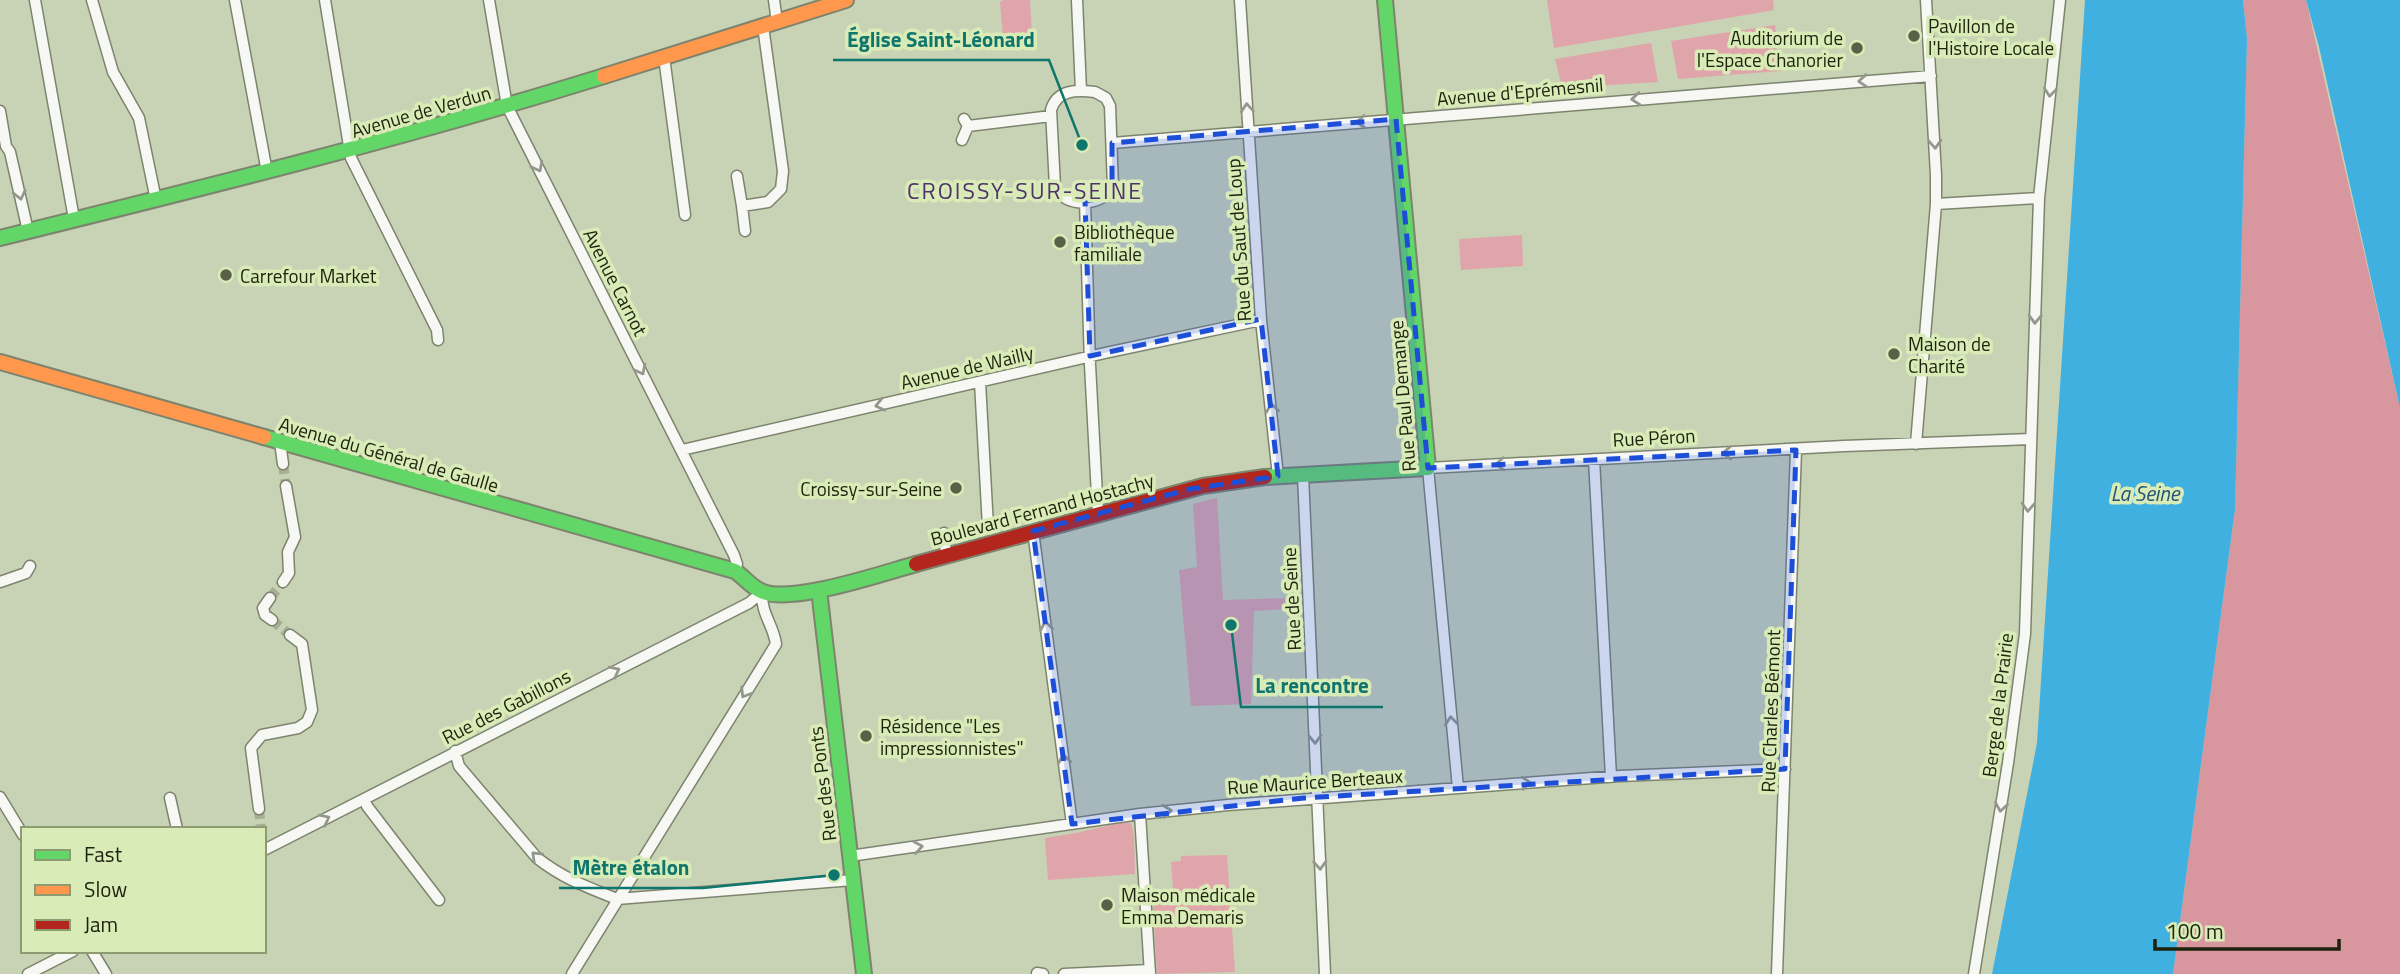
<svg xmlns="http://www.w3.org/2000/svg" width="2400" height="974" font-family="'Titillium Web',sans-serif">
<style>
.green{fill:#dfa5aa}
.forest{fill:#d8969e}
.water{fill:#40b0e1}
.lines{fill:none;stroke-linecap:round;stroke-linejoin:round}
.street-tunnel{stroke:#a6af94;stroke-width:10;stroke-dasharray:10 5;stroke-linecap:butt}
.street-casing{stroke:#7d846e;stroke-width:13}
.fast-casing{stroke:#7d846e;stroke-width:18}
.slow-casing{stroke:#7d846e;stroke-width:18}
.jam-casing{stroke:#7d846e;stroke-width:18}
.street{stroke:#f7f8f4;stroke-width:10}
.fast{stroke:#63d668;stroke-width:14}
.slow{stroke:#ff974d;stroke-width:14}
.jam{stroke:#b3261e;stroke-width:14}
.oneway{stroke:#94988c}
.marked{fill:#1d4ed8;fill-opacity:0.2;stroke:#1d4ed8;stroke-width:5;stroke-dasharray:14 9;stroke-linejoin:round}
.poi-dot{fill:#586048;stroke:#d9ebb6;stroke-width:2.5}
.labels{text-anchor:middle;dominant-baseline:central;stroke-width:7;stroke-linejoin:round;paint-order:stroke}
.poi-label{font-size:19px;fill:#1c220e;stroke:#d9ebb6;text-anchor:start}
.street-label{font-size:19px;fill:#1c220e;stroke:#d9ebb6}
.water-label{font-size:21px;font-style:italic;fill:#235275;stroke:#d9ebb6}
.quarter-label{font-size:23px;letter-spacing:2px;fill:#4d326c;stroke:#d9ebb6}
.leader{fill:none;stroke:#0f766e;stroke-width:2.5}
.callout-dot{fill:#0f766e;stroke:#d9ebb6;stroke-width:2.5}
.callout-label{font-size:21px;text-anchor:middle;font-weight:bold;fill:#0f766e;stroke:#d9ebb6;stroke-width:7;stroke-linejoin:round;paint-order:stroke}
</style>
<rect width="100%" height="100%" fill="#c8d2b5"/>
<!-- green -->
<path class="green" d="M1004,0H1030L1032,34L1003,36L1000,2Z
M1547,0H1773L1774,10L1554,48Z
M1775,25L1781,71L1678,79L1671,41Z
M1651,43L1658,82L1562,88L1555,59Z
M1522,235L1523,266L1461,270L1459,239Z
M1217,498L1223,600L1287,598L1288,609L1254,611L1251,704L1191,706L1179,570L1197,567L1193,504Z
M1119,823H1131L1134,837L1135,874L1048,880L1045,838L1076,833Z
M1227,855L1235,972L1157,974L1152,891L1173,889L1171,862L1181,861V856Z"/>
<!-- forest -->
<path class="forest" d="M2243,0H2306L2400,408V974H2173L2235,509L2247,39Z"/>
<!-- water -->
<path class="water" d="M2085,0H2243L2247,39L2235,509L2173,974H1992L2037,743Z
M2306,0H2400V408L2319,47Z"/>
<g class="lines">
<!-- street-tunnel -->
<path class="street-tunnel" d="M283,464L286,486
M270,598L283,582
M272,620L290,635
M259,809L261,829"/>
<defs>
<path id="street" d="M35,0L74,219
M92,0L113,72L139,118L156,200
M235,0L267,172
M325,0L351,158L437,330L438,340
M489,0L507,106L734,555L737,564L735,571
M774,0L777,22
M1077,0L1081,91
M1240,0L1261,320L1278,476
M664,57L685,215
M1095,92L1106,98L1110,106L1113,187C1102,207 1064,208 1055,187L1051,110C1057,89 1077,90 1095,92Z
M0,111L6,146L10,152L28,231
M968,126L1051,116
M962,140L968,126L964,119
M1112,143L1931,76
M737,176L742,206
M1085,201L1090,365L1098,514
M1936,204L2039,198
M745,231L742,206L768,202L781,189L783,171L763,26
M980,382L988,527
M280,442L283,464
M1916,444L1936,204V175L1926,0
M682,450L1105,353L1261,320
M1594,459L1611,777
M1303,475L1325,974
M1033,531L1072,824
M944,533L946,554
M0,582L26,573L30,566
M283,582L289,573L288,552L295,537L286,486
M270,598L263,608L265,615L272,620
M455,751L459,766L537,858C564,879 587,887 617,899L853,880
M1458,788L1428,468L1844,446L2031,439
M0,797L23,835
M170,798L177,829
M365,799L367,806L439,900
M259,809L251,748L262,735L298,728L307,722L312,710L302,644L290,635
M1140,814L1150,974
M264,850L749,603L762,592
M850,856L1140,814L1228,805L1620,776L1785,769
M92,951L106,974
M1037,973L1043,974
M28,974L73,951
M572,974L776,644C773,624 761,614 762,592
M1064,974L1150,970
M1777,974L1796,450
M1974,974L2008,763L2025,634L2039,198L2060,0"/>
<path id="fast" d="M0,238C203,188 405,138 604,76
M264,437L735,571C744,577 751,587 761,591C790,605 883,573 916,564
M1265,477L1428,468L1385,0
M819,590L864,974"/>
<path id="slow" d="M604,76L846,0
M0,362L264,437"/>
<path id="jam" d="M916,564L1203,486L1265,477"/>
</defs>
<!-- street casing -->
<use href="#street" class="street-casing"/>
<!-- fast casing -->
<use href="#fast" class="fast-casing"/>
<!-- slow casing -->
<use href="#slow" class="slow-casing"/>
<!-- jam casing -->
<use href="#jam" class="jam-casing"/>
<!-- street -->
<use href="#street" class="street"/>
<!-- fast -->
<use href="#fast" class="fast"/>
<!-- slow -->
<use href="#slow" class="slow"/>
<!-- jam -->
<use href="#jam" class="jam"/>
</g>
<!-- one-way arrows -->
<defs><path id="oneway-chevron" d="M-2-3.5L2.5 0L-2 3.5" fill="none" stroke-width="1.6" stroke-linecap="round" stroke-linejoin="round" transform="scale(1.75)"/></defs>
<g class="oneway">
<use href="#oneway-chevron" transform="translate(1863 81) rotate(176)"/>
<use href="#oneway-chevron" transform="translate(2050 92) rotate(96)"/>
<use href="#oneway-chevron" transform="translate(1636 99) rotate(175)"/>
<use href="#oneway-chevron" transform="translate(1247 108) rotate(-94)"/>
<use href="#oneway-chevron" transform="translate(1361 122) rotate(175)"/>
<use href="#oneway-chevron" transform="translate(1935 144) rotate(87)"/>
<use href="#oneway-chevron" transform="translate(538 167) rotate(63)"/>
<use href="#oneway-chevron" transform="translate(20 195) rotate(77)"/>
<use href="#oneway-chevron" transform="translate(2035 319) rotate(92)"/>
<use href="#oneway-chevron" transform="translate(641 370) rotate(63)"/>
<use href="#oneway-chevron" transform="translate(880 405) rotate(167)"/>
<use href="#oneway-chevron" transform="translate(1272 408) rotate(-97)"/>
<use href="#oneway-chevron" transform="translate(1727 453) rotate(178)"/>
<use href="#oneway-chevron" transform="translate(1500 464) rotate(177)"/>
<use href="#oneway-chevron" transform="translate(2028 507) rotate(93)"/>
<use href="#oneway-chevron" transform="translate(1046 626) rotate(-98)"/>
<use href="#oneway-chevron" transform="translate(615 671) rotate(-27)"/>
<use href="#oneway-chevron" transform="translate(745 693) rotate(122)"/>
<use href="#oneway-chevron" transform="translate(1451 721) rotate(-96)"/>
<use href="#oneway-chevron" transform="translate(1315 739) rotate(88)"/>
<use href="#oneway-chevron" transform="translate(1064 759) rotate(-98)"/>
<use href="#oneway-chevron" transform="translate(1526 783) rotate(-4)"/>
<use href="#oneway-chevron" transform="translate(2001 807) rotate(99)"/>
<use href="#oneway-chevron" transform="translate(1167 811) rotate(-6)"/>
<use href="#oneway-chevron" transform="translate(325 819) rotate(-27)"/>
<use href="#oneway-chevron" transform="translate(918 847) rotate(-9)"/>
<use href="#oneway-chevron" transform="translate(536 856) rotate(-136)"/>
<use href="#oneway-chevron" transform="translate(1320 865) rotate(87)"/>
</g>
<!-- marked area -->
<path class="marked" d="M1396,119L1428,468L1796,450L1785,769L1304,798L1072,824L1033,531L1190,489L1278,476L1261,319L1090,356L1085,201L1102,199L1112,189V143Z"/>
<!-- markers -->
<g class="poi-dot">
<circle cx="1914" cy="36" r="7"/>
<circle cx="1857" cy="48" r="7"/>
<circle cx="1060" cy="242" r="7"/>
<circle cx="226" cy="275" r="7"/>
<circle cx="1894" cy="354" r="7"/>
<circle cx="956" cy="488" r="7"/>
<circle cx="866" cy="736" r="7"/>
<circle cx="1107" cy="905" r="7"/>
</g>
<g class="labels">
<!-- poi labels -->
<g class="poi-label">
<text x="1928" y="25">Pavillon de<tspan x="1928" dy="22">l'Histoire Locale</tspan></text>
<text x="1843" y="37" text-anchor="end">Auditorium de<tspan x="1843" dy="22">l'Espace Chanorier</tspan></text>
<text x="1074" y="231">Bibliothèque<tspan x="1074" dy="22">familiale</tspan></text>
<text x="240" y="275">Carrefour Market</text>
<text x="1908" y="343">Maison de<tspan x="1908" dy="22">Charité</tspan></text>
<text x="942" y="488" text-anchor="end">Croissy-sur-Seine</text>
<text x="880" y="725">Résidence "Les<tspan x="880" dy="22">impressionnistes"</tspan></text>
<text x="1121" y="894">Maison médicale<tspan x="1121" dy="22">Emma Demaris</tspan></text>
</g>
<!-- street labels -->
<g class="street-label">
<text transform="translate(1520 91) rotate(-5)">Avenue d'Eprémesnil</text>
<text transform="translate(421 111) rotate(-16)">Avenue de Verdun</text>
<text transform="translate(1238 240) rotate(-94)">Rue du Saut de Loup</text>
<text transform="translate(616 282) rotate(63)">Avenue Carnot</text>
<text transform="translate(967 367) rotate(-13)">Avenue de Wailly</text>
<text transform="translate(1402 396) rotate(-95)">Rue Paul Demange</text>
<text transform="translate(1654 437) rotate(-3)">Rue Péron</text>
<text transform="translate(389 454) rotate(16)">Avenue du Général de Gaulle</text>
<text transform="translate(1042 509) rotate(-15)">Boulevard Fernand Hostachy</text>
<text transform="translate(1291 599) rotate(-93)">Rue de Seine</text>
<text transform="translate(1997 705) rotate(-83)">Berge de la Prairie</text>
<text transform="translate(506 706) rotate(-27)">Rue des Gabillons</text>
<text transform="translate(1770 711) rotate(-88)">Rue Charles Bémont</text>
<text transform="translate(1315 781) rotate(-4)">Rue Maurice Berteaux</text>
<text transform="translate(822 784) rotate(-97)">Rue des Ponts</text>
</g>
<!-- water labels -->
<g class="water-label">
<text x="2145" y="493">La Seine</text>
</g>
<!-- quarter labels -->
<g class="quarter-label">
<text x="1025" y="190">CROISSY-SUR-SEINE</text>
</g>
</g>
<!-- callouts -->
<path class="leader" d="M1082 145L1049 60H833M1231 625L1241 707H1383M834 875L703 888H559"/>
<g class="callout-dot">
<circle cx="1082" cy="145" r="7"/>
<circle cx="1231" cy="625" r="7"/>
<circle cx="834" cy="875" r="7"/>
</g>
<g class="callout-label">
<text x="941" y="47">Église Saint-Léonard</text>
<text x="1312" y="693">La rencontre</text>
<text x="631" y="875">Mètre étalon</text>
</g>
<!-- legend -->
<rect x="21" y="827" width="245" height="126" fill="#d9ebb6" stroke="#8d9b73" stroke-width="2"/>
<rect x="35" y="850" width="35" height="10" fill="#63d668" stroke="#8d9b73" stroke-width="2"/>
<text x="84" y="862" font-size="21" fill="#1c220e">Fast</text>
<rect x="35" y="885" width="35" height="10" fill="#ff974d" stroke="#8d9b73" stroke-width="2"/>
<text x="84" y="897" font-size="21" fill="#1c220e">Slow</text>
<rect x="35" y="920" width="35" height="10" fill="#b3261e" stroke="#8d9b73" stroke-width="2"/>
<text x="84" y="932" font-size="21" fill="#1c220e">Jam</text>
<!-- scale -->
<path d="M2155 939v10h184v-10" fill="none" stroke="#1c220e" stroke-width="3.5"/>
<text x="2166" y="939" font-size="21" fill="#1c220e" stroke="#d9ebb6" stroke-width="5" paint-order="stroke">100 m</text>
</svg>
